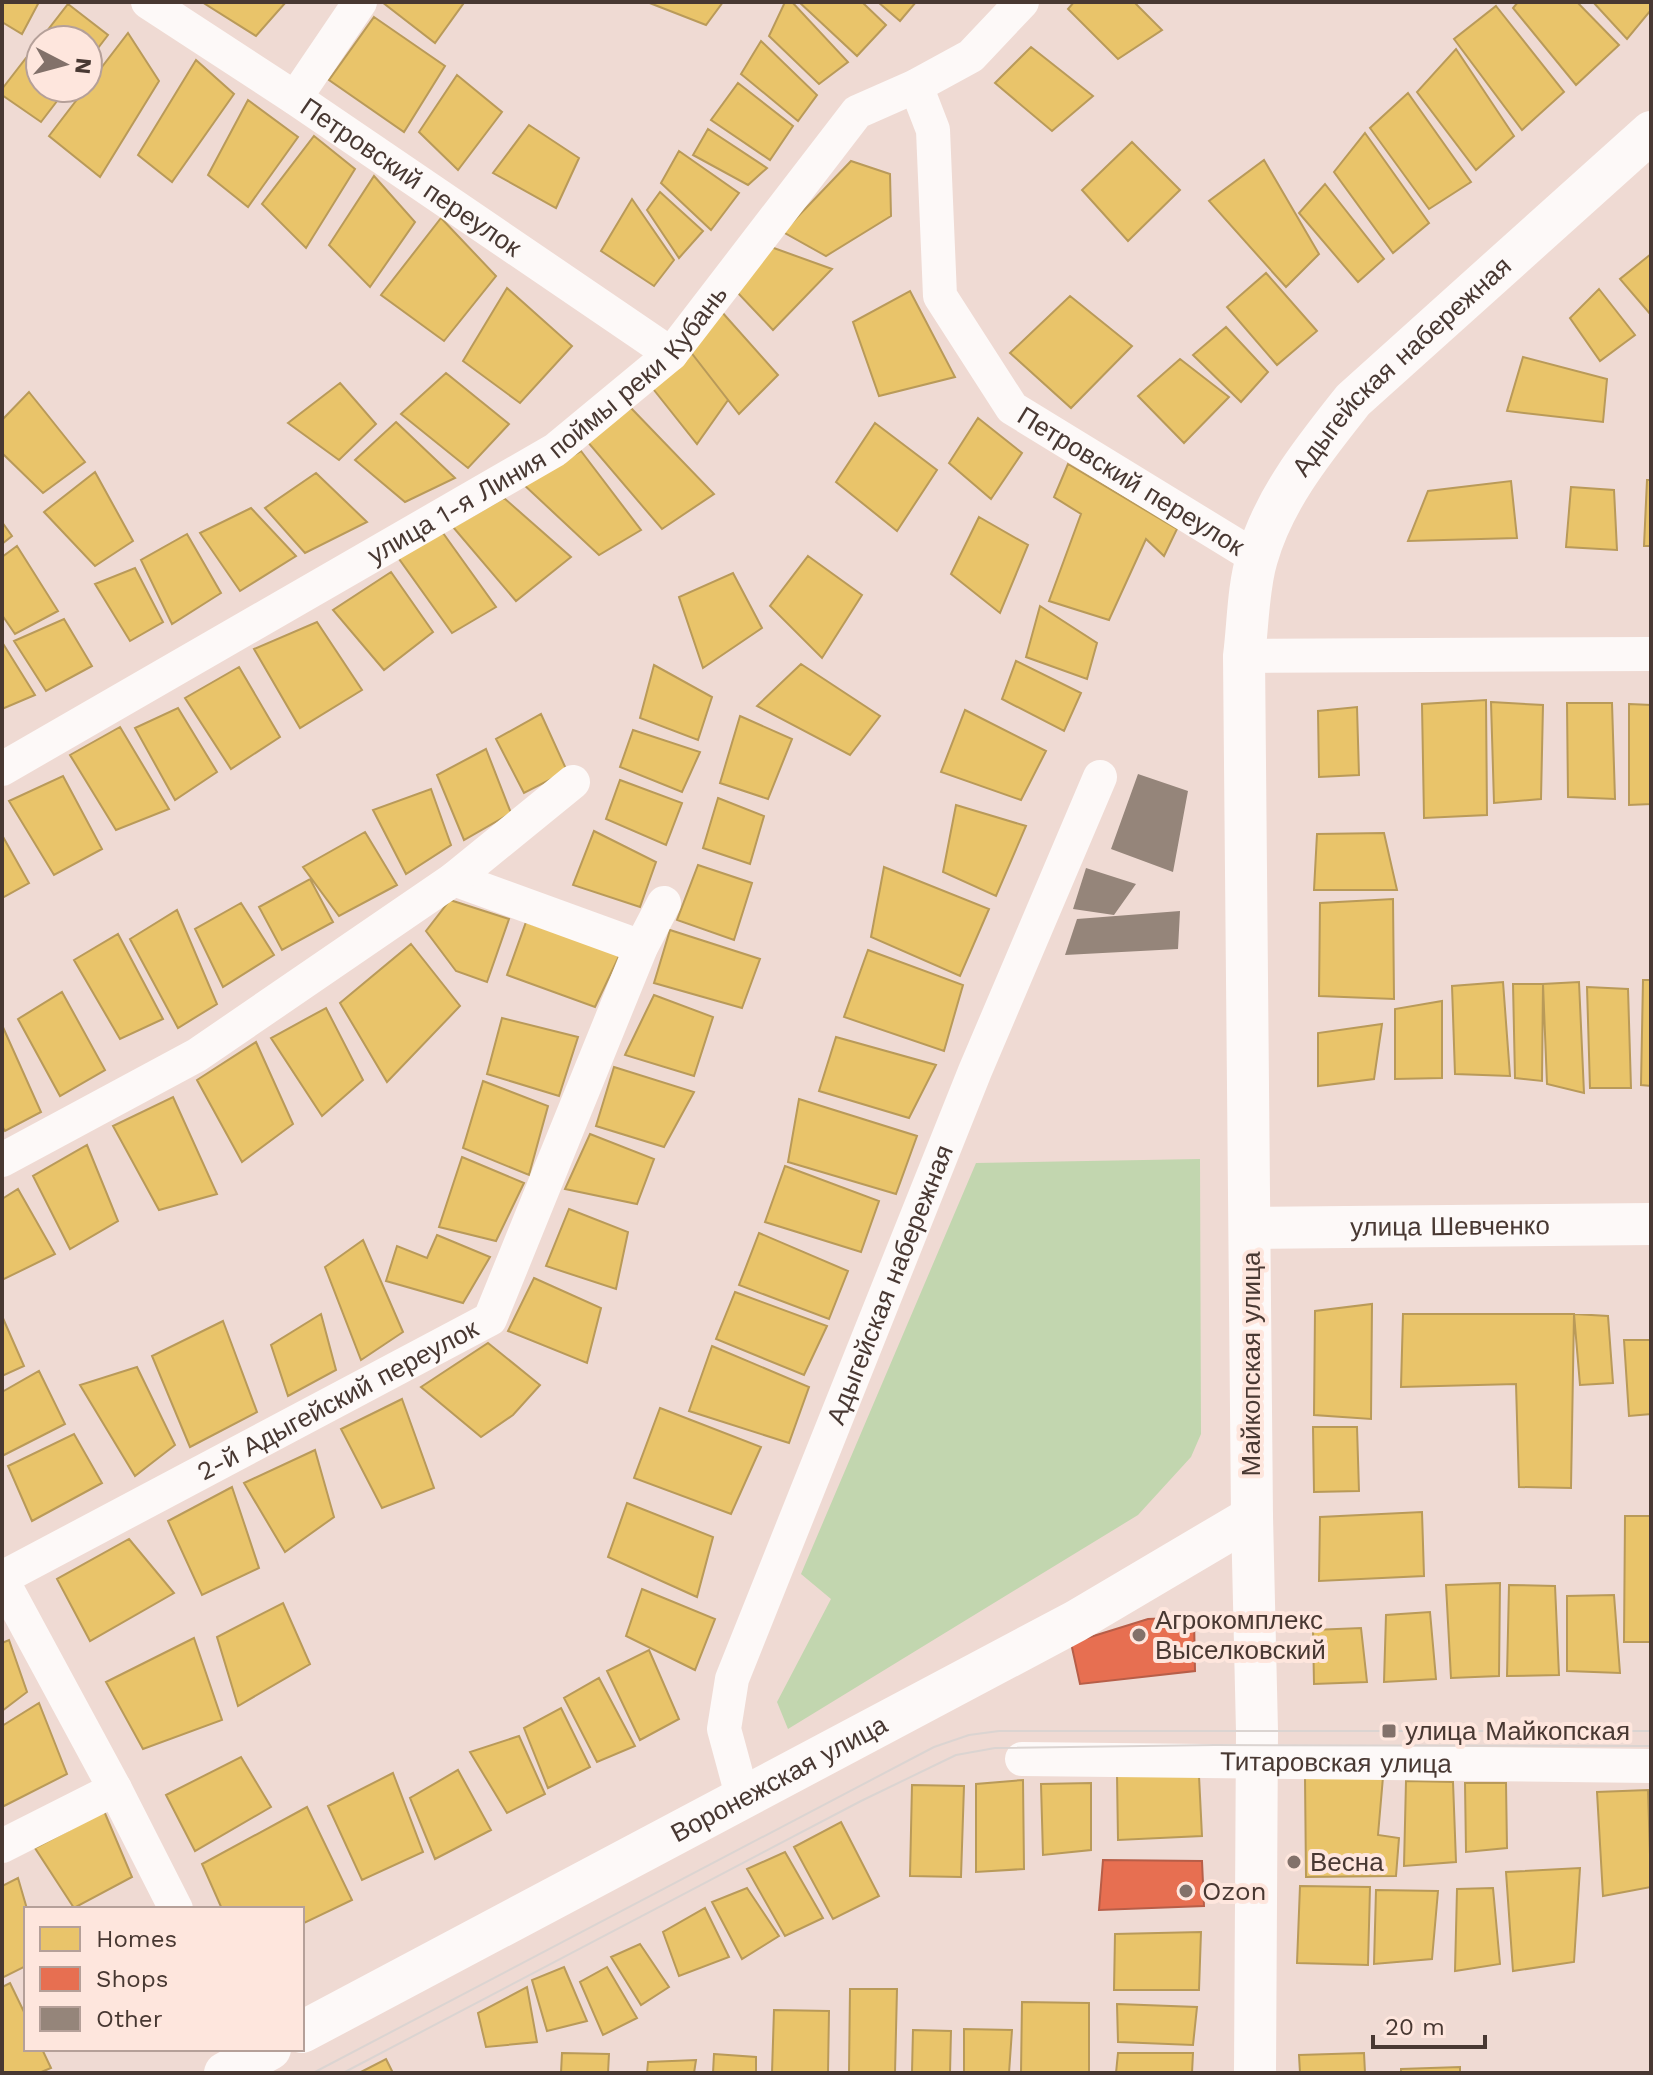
<svg xmlns="http://www.w3.org/2000/svg" width="1653" height="2075" font-family="'Work Sans',sans-serif">
<style>
.green{fill:#c2d6af}
.homes{fill:#e9c46a;stroke:#b99a59;stroke-width:2}
.shops{fill:#e76f51;stroke:#b75e48;stroke-width:2}
.building{fill:#95857a}
.lines{fill:none;stroke-linecap:round;stroke-linejoin:round}
.minor{stroke:#fdf9f8;stroke-width:34}
.tertiary{stroke:#fdf9f8;stroke-width:42}
.tram{stroke:#dbd4d1;stroke-width:2}
.poi-dot{fill:#82716a;stroke:#fee6dd;stroke-width:3}
.labels{text-anchor:middle;dominant-baseline:central;stroke-width:8;stroke-linejoin:round;paint-order:stroke}
.street-label{font-size:26px;fill:#483832;stroke:#fee6dd}
.poi-label{font-size:26px;fill:#483832;stroke:#fee6dd;text-anchor:start}
</style>
<rect width="100%" height="100%" fill="#efdad3"/>
<!-- green -->
<path class="green" d="M1200,1159L1201,1434L1191,1457L1138,1515L788,1729L777,1702L831,1599L801,1574L976,1163Z"/>
<!-- homes -->
<path class="homes" d="M2,2H39L22,34L2,22Z
M202,2H286L256,36Z
M382,2H459L463,4L435,43Z
M647,2H723L706,25Z
M785,2H792L848,62L819,84L769,36Z
M799,2H862L886,25L857,56Z
M878,2H916L900,21Z
M1074,2H1134L1162,30L1118,59L1068,9Z
M1518,2H1577L1619,45L1576,85L1513,8Z
M1593,2H1651V10L1627,39Z
M68,4L108,35L88,61V40H40Z
M1496,6L1564,92L1522,130L1454,39Z
M374,17L445,66L404,132L329,80Z
M128,33L159,81L100,177L49,136Z
M40,40V88H67L41,122L2,95V89Z
M761,41L817,95L798,121L741,74Z
M1031,47L1093,96L1052,131L995,83Z
M1456,49L1514,136L1476,170L1417,92Z
M196,60L234,94L172,182L138,155Z
M457,75L502,112L458,170L419,132Z
M738,83L793,126L770,160L711,120Z
M1408,93L1471,182L1429,209L1370,128Z
M248,100L298,137L248,207L208,175Z
M529,125L579,158L556,208L493,173Z
M708,129L767,168L748,185L693,155Z
M1365,133L1429,223L1393,253L1334,172Z
M314,136L355,169L306,248L262,204Z
M1132,142L1180,190L1128,241L1082,190Z
M679,151L739,193L711,230L661,183Z
M1264,160L1319,254L1286,287L1209,201Z
M851,161L890,174L891,216L826,256L783,232Z
M374,176L415,222L370,287L329,245Z
M1325,184L1384,259L1358,282L1299,213Z
M660,192L703,231L679,258L647,210Z
M632,199L674,260L654,286L601,251Z
M441,218L496,276L444,341L381,295Z
M771,247L832,269L773,330L736,291Z
M1651,254V315L1620,279Z
M1266,273L1317,331L1277,365L1227,307Z
M507,288L572,346L520,403L463,361Z
M1599,289L1635,335L1600,361L1570,318Z
M910,291L955,377L879,396L853,322Z
M1070,296L1132,346L1071,408L1010,353Z
M721,311L778,375L739,414L690,351Z
M1226,327L1268,372L1241,402L1193,355Z
M690,351L728,400L697,444L650,385Z
M1523,357L1607,379L1603,422L1507,411Z
M1180,359L1229,397L1184,443L1138,396Z
M446,373L509,424L468,468L401,414Z
M340,383L376,424L339,460L288,423Z
M29,392L85,462L43,493L2,453V420Z
M631,408L714,494L662,529L586,440Z
M978,418L1022,453L991,499L949,463Z
M396,422L455,478L405,502L355,460Z
M875,423L937,470L897,531L836,482Z
M581,451L641,530L599,555L522,483Z
M1068,464L1177,529L1164,556L1146,539L1109,620L1049,601L1081,514L1054,497Z
M95,472L133,541L95,566L44,512Z
M316,473L367,522L305,553L265,508Z
M1647,480H1651V546H1644Z
M1511,481L1517,538L1408,541L1428,491Z
M1571,487L1614,490L1617,550L1566,547Z
M504,498L571,557L516,601L453,527Z
M251,508L296,556L240,591L200,533Z
M979,517L1028,545L1000,613L951,574Z
M2,522L12,536L2,544Z
M443,533L496,607L452,633L397,556Z
M187,534L221,593L172,624L141,560Z
M17,546L58,611L15,634L2,615V557Z
M808,556L862,595L822,658L770,606Z
M135,568L163,622L130,641L95,584Z
M391,572L433,632L384,670L333,610Z
M733,573L762,628L703,668L679,597Z
M1040,606L1097,643L1087,679L1026,657Z
M64,619L92,666L46,691L14,641Z
M317,622L362,690L300,728L254,649Z
M2,642L35,695L2,709Z
M1016,661L1081,693L1064,731L1002,699Z
M801,664L880,716L850,755L757,706Z
M654,665L712,697L698,740L640,718Z
M239,667L280,737L231,769L185,698Z
M1486,700L1487,815L1424,818L1422,704Z
M1491,702L1543,705L1541,799L1494,803Z
M1567,703H1612L1615,799L1568,797Z
M1629,704L1651,705V804L1629,805Z
M1357,707L1359,775L1319,777L1318,711Z
M178,708L217,772L175,800L135,728Z
M965,710L1046,751L1021,800L941,772Z
M541,714L567,771L524,793L496,739Z
M740,716L792,739L768,799L720,783Z
M120,727L169,809L116,830L70,755Z
M633,730L700,752L682,792L620,767Z
M486,749L511,813L464,840L437,775Z
M63,776L102,849L54,875L9,801Z
M620,780L682,803L666,845L606,819Z
M431,789L451,845L406,874L373,810Z
M718,798L764,816L750,864L703,848Z
M956,805L1026,826L996,896L943,872Z
M594,831L656,862L640,907L573,885Z
M365,832L397,885L339,916L303,867Z
M1384,833L1397,890H1314L1317,834Z
M2,835L29,883L2,898Z
M698,865L752,883L734,940L677,920Z
M884,867L989,909L960,976L871,937Z
M310,879L333,922L282,950L259,907Z
M1393,899L1394,999L1319,996L1320,903Z
M450,900L509,919L487,982L456,971L426,931Z
M241,903L274,955L223,987L195,929Z
M177,910L217,1004L178,1028L130,939Z
M526,922L620,954L595,1007L507,975Z
M670,930L760,959L742,1008L654,983Z
M118,934L163,1019L120,1039L74,960Z
M411,944L460,1006L387,1082L340,1003Z
M868,950L963,985L944,1051L844,1017Z
M1643,980H1651V1086L1641,1085Z
M1503,982L1510,1076L1455,1074L1452,986Z
M1579,982L1584,1093L1547,1084L1543,984Z
M1513,984H1543L1542,1081L1515,1078Z
M1587,987L1628,989L1631,1088H1590Z
M62,992L105,1070L60,1096L18,1019Z
M654,995L713,1017L694,1076L625,1055Z
M1442,1001V1078L1395,1079V1009Z
M326,1008L363,1080L322,1116L271,1038Z
M502,1018L578,1037L559,1096L487,1074Z
M1382,1024L1374,1079L1318,1086V1033Z
M2,1025L41,1112L5,1131L2,1126Z
M836,1037L936,1065L909,1118L819,1091Z
M256,1042L293,1124L242,1162L197,1080Z
M614,1067L694,1092L664,1147L596,1126Z
M483,1081L548,1106L529,1175L463,1148Z
M173,1097L217,1194L159,1210L113,1126Z
M799,1099L917,1136L896,1194L788,1162Z
M590,1134L654,1159L637,1204L565,1189Z
M87,1145L118,1221L70,1249L33,1176Z
M462,1157L524,1183L496,1241L439,1227Z
M785,1166L879,1201L861,1252L765,1222Z
M18,1189L55,1254L2,1280V1199Z
M569,1209L628,1232L616,1289L546,1266Z
M759,1233L848,1271L829,1319L739,1285Z
M437,1235L490,1257L463,1303L386,1281L397,1246L427,1258Z
M363,1240L403,1332L361,1360L325,1267Z
M534,1278L601,1308L587,1363L508,1331Z
M735,1292L827,1326L804,1375L716,1339Z
M1372,1304L1371,1419L1314,1415L1315,1311Z
M321,1314L336,1370L288,1396L271,1345Z
M1403,1314H1574L1571,1488L1519,1487L1516,1384L1401,1387Z
M1574,1314L1608,1316L1613,1383L1580,1385Z
M2,1316L24,1366L2,1376Z
M223,1321L257,1412L190,1447L152,1356Z
M1624,1340H1651V1414L1629,1416Z
M488,1343L540,1385L513,1415L481,1437L421,1387Z
M712,1346L809,1387L789,1443L689,1411Z
M137,1367L175,1445L135,1476L80,1385Z
M39,1371L65,1424L2,1456V1392Z
M402,1399L434,1488L382,1508L341,1429Z
M660,1408L761,1447L731,1514L634,1478Z
M1313,1427H1357L1359,1491L1314,1492Z
M74,1434L102,1483L32,1521L8,1466Z
M315,1450L334,1517L285,1552L244,1483Z
M232,1487L259,1568L202,1595L168,1521Z
M627,1503L713,1537L697,1597L608,1557Z
M1422,1512L1424,1576L1319,1581L1320,1517Z
M1625,1516H1651V1642H1624Z
M129,1539L174,1593L90,1641L57,1579Z
M1500,1583L1499,1676L1451,1678L1446,1585Z
M1509,1585L1555,1586L1559,1675L1507,1676Z
M642,1589L715,1619L695,1670L626,1636Z
M1614,1595L1620,1673L1567,1671V1596Z
M283,1603L310,1664L238,1706L217,1637Z
M1430,1612L1436,1679L1384,1682L1386,1615Z
M1361,1628L1367,1682L1314,1684L1313,1630Z
M194,1638L222,1720L143,1749L106,1682Z
M9,1640L27,1692L2,1711V1643Z
M649,1650L679,1719L640,1740L607,1671Z
M599,1678L635,1746L597,1762L564,1698Z
M39,1703L67,1774L2,1807V1726Z
M561,1708L590,1767L548,1788L524,1728Z
M519,1736L545,1794L507,1813L470,1752Z
M241,1757L271,1807L195,1851L166,1795Z
M458,1770L491,1830L435,1859L410,1798Z
M393,1773L423,1852L362,1880L328,1806Z
M1117,1774L1199,1776L1202,1836L1118,1840Z
M1305,1777H1383L1378,1835L1399,1838L1396,1876L1306,1877Z
M1023,1780L1024,1869L976,1872V1784Z
M1406,1781L1453,1782L1456,1862L1404,1866Z
M1091,1783V1850L1043,1855L1041,1784Z
M1465,1783H1506L1507,1848L1466,1852Z
M912,1785L964,1786L961,1877L910,1876Z
M1648,1790L1651,1887L1603,1896L1597,1792Z
M307,1807L352,1900L302,1924V1909H222L202,1864Z
M104,1811L132,1877L74,1908L35,1848Z
M841,1822L879,1896L833,1919L794,1847Z
M785,1852L823,1918L785,1936L747,1869Z
M1580,1868L1574,1962L1513,1971L1506,1872Z
M18,1878L27,1909L26,1966L2,1978V1886Z
M1300,1886L1370,1887L1368,1965L1297,1963Z
M747,1888L779,1936L742,1959L712,1902Z
M1493,1888L1500,1964L1455,1971L1457,1889Z
M1376,1890L1438,1891L1432,1959L1374,1964Z
M705,1908L729,1957L679,1976L663,1932Z
M1201,1932L1199,1990H1114L1115,1934Z
M640,1944L669,1987L641,2005L611,1957Z
M564,1967L587,2021L547,2031L532,1980Z
M607,1967L637,2018L603,2035L580,1982Z
M10,1983L26,2016V2049H42L51,2068L39,2073H2V1987Z
M527,1987L537,2042L486,2047L478,2013Z
M850,1989H897L895,2073H849Z
M1022,2002L1089,2003V2073H1021Z
M1117,2004L1197,2007L1193,2045L1118,2042Z
M774,2010L829,2011L828,2073H772Z
M964,2029L1012,2030L1009,2073H964Z
M913,2030L951,2031L950,2073H912Z
M562,2053L609,2054L608,2073H561Z
M1118,2053H1193L1192,2073H1116Z
M1364,2053L1365,2073H1300L1299,2055Z
M714,2054L756,2057V2073H713Z
M386,2059L393,2073H359Z
M696,2060L694,2073H647L648,2062Z
M1460,2067V2073H1401V2069Z"/>
<!-- shops -->
<path class="shops" d="M1194,1617L1195,1671L1080,1684L1071,1643L1148,1619Z
M1103,1860L1202,1861L1204,1906L1099,1910Z"/>
<!-- building -->
<path class="building" d="M1138,774L1188,791L1173,872L1111,849Z
M1086,868L1136,884L1114,915L1073,909Z
M1180,911L1178,949L1065,955L1077,919Z"/>
<g class="lines">
<!-- minor -->
<g class="minor">
<path id="s1" d="M148,2L295,98L671,354"/>
<path id="s2" d="M916,86L933,130L940,296L1012,408L1257,558"/>
<path d="M295,98L360,2"/>
<path d="M1244,656L1651,654"/>
<path id="s3" d="M2,769L555,450L671,354L857,112L916,86L971,56L1022,2"/>
<path d="M454,879L641,947"/>
<path d="M2,1160L197,1055L454,879L573,782"/>
<path id="s4" d="M2,1578L490,1319L641,947L664,903"/>
<path d="M2,1580L115,1789L176,1909"/>
<path id="s5" d="M1022,1759L1651,1766"/>
<path id="s6" d="M743,1799L724,1729L732,1679L975,1071L1100,777"/>
<path d="M2,1846L115,1789"/>
</g>
<!-- tertiary -->
<g class="tertiary">
<path id="s7" d="M1250,1228L1651,1224"/>
<path id="s8" d="M302,2032L1076,1621L1252,1517"/>
<path d="M225,2073L270,2049"/>
<path id="s9" d="M1255,2073L1257,1731L1252,1517L1244,656C1248,625 1248,587 1257,558C1274,498 1315,448 1353,400L1651,132"/>
</g>
<!-- tram -->
<path class="tram" d="M313,2073L934,1747L969,1735L999,1731H1651
M343,2073L861,1801L956,1755L995,1748L1215,1745L1651,1746"/>
</g>
<!-- markers -->
<g class="poi-dot">
<circle cx="1139" cy="1635" r="8"/>
<rect x="1381" y="1723" width="16" height="16" rx="4"/>
<circle cx="1294" cy="1862" r="8"/>
<circle cx="1186" cy="1891" r="8"/>
</g>
<g class="labels">
<!-- street labels -->
<g class="street-label">
<text stroke="none"><textPath href="#s1" startOffset="316">Петровский переулок</textPath></text>
<text stroke="none"><textPath href="#s9" startOffset="1760">Адыгейская набережная</textPath></text>
<text stroke="none"><textPath href="#s3" startOffset="648">улица 1-я Линия поймы реки Кубань</textPath></text>
<text stroke="none"><textPath href="#s2" startOffset="486">Петровский переулок</textPath></text>
<text stroke="none"><textPath href="#s7" startOffset="200">улица Шевченко</textPath></text>
<text stroke="none"><textPath href="#s6" startOffset="548">Адыгейская набережная</textPath></text>
<text transform="translate(1251 1364) rotate(-90)">Майкопская улица</text>
<text stroke="none"><textPath href="#s4" startOffset="380">2-й Адыгейский переулок</textPath></text>
<text stroke="none"><textPath href="#s5" startOffset="314">Титаровская улица</textPath></text>
<text stroke="none"><textPath href="#s8" startOffset="540">Воронежская улица</textPath></text>
</g>
<!-- poi labels -->
<g class="poi-label">
<text x="1155" y="1620">Агрокомплекс<tspan x="1155" dy="30">Выселковский</tspan></text>
<text x="1405" y="1731">улица Майкопская</text>
<text x="1310" y="1862">Весна</text>
<text x="1202" y="1891">Ozon</text>
</g>
</g>
<!-- border -->
<rect width="1653" height="2075" fill="none" stroke="#483832" stroke-width="8"/>
<!-- legend -->
<rect x="24" y="1907" width="280" height="144" fill="#fee6dd" stroke="#b5a099" stroke-width="2"/>
<rect x="40" y="1927" width="40" height="24" fill="#e9c46a" stroke="#b5a099" stroke-width="2"/>
<text x="96" y="1947" font-size="24" fill="#483832">Homes</text>
<rect x="40" y="1967" width="40" height="24" fill="#e76f51" stroke="#b5a099" stroke-width="2"/>
<text x="96" y="1987" font-size="24" fill="#483832">Shops</text>
<rect x="40" y="2007" width="40" height="24" fill="#95857a" stroke="#b5a099" stroke-width="2"/>
<text x="96" y="2027" font-size="24" fill="#483832">Other</text>
<!-- north arrow -->
<g transform="translate(64 64) rotate(96)"><circle r="38" fill="#fee6dd" stroke="#b5a099" stroke-width="2"/>
<path d="M0-6L14 30L0 20L-14 30Z" fill="#82716a"/>
<text y="-12" font-size="22" font-weight="bold" text-anchor="middle" fill="#483832">N</text>
</g>
<!-- scale -->
<path d="M1373 2035v12h112v-12" fill="none" stroke="#483832" stroke-width="4"/>
<text x="1385" y="2035" font-size="24" fill="#483832" stroke="#fee6dd" stroke-width="6" paint-order="stroke">20 m</text>
</svg>
